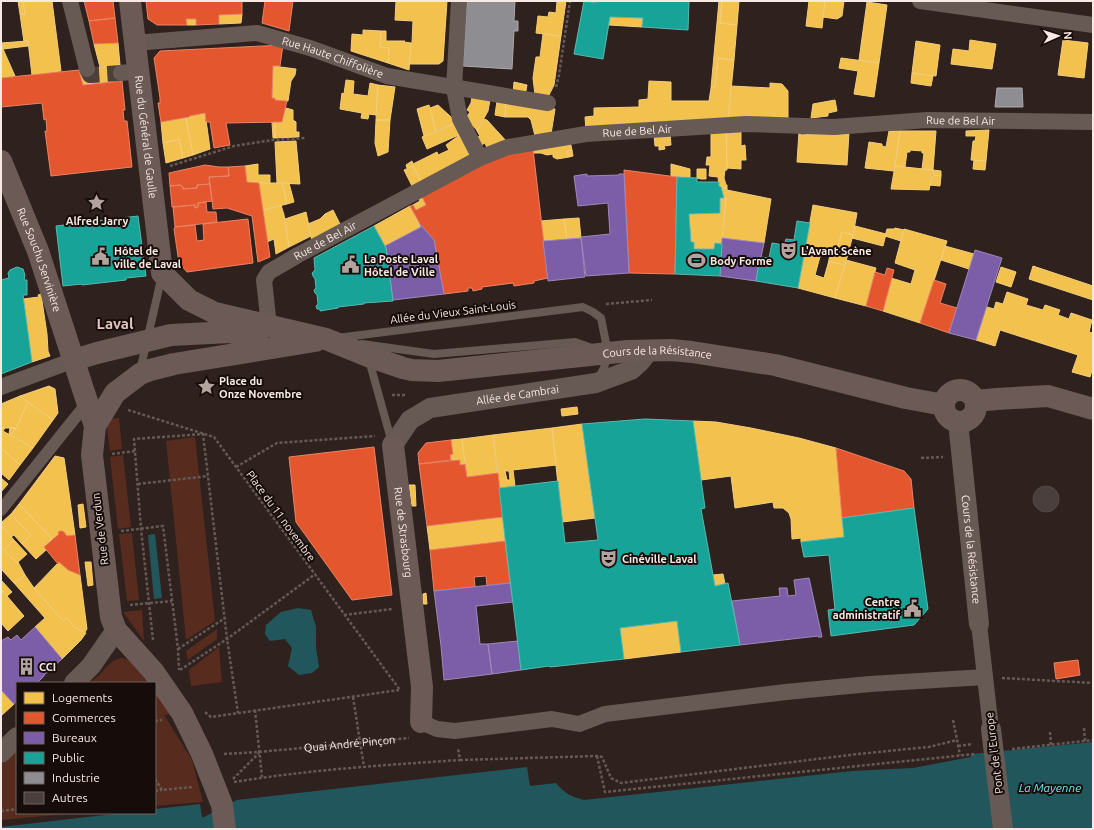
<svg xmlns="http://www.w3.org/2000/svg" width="1094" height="830" font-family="Ubuntu,sans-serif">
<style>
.green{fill:#572b1d}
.water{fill:#21575c}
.homes{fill:#f2c14e;stroke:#f4cd7b;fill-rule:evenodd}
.shops{fill:#e4572e;stroke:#ea8365}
.offices{fill:#7b5ea7;stroke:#a188b9}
.public{fill:#17a398;stroke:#5bb8af}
.industry{fill:#8d8d92;stroke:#ada9ab}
.building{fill:#4a3f3c;stroke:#554a46}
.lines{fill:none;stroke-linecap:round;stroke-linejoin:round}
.minor-tunnel{stroke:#4d403c;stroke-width:16;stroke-dasharray:16 8;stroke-linecap:butt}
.path{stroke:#665955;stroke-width:2.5;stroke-dasharray:3 2;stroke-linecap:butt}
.service{stroke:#675954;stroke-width:8}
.pedestrian{stroke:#675954;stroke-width:12}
.minor{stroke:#675954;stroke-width:16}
.tertiary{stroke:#675954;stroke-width:20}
.secondary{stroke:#6b5a55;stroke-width:22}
.labels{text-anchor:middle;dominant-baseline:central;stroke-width:4;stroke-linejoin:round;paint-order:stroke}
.street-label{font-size:11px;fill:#f9e9e4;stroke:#160c09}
.poi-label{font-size:11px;font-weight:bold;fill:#f9e9e4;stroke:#160c09;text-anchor:start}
.water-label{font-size:12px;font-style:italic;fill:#71e6f2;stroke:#160c09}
.district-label{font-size:15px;font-weight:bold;fill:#e6c7be;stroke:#160c09}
</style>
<rect width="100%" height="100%" fill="#2f221e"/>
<!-- green -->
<path class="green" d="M119,418L122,449L110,451L106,419Z
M195,437L215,621L186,640L166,441Z
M123,455L131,527L118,529L110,457Z
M132,533L139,600L127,601L119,534Z
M142,610L144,641L123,612Z
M217,629V639L188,660L186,651Z
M219,647L222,682L191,686L189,670Z
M122,658C134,660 142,674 149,683H88C93,680 98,677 101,673C108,666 112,659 122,658Z
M155,691L171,714L164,715L192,760L203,802L155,806Z
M17,750V813H78L1,820V765Z"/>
<!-- water -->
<path class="water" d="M155,534L162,598L154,599L148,535Z
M298,608L311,610L316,627V648L319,667L312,673L299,675L288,666L292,648L285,639L270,641L265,634L266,625L281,612Z
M1093,742V829H1V827L122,813H155V809L200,804L202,817H204L237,800L527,767L530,786L556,783C564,793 572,797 584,800L852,771L913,768L971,757V754Z"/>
<!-- homes -->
<path class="homes" d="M18,1H23L25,14H20Z
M23,1H52L61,71L32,75L28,41L24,42L20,14H25Z
M396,1H447L443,61L439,64H409L411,43H412L413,21L395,20Z
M557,1H566L561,36L536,33L538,16L548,17L549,12L556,13Z
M719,1H722L720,23L737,25L734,60L718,58L715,87L711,88Z
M722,1H739L737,25L720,23Z
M809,1H825L822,28L806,26Z
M825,1H844L842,16L837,19L823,17Z
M867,2L887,5L879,63L859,60Z
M242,14L241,23L219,24V15Z
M610,17L643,18L642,27L609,25Z
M186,19H196V25H187Z
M363,30L381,31L380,47L389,48L388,63L351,51L352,34L363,35Z
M381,31H386V41H405L404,42L411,43L409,70L388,63L389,48L380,47Z
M543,34L561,36L554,85L549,95H535L533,78L536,57H540Z
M970,40L996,44L992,69L951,64L953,49L969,51Z
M1063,40L1088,43L1084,78L1058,75Z
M28,41V46L3,49L1,43Z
M916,41L940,45L936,76L912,73Z
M1,43L3,49L15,76L1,78Z
M118,43L120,65L100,67L94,44Z
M718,58L734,60L728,120L586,130L585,117L594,116V108L639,107V100L648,99L649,81L671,82V101H709L711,88L715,87Z
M841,58L879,63L874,97L854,94L858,71L839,68Z
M120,65L122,81L83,85L79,70Z
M273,66L296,69L295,75L291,81L288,101L275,100V98H272Z
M912,73L933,76L931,86L911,83Z
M346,80L354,81L353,94L368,96L370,83L378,85L376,115L369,114L368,119L361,118L362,113L340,109L342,93L344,94Z
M514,82L527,85L525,96L513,94Z
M770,83L782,84L788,91V119L728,120L731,86L770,88Z
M378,85L395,87L390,120H376Z
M472,97L490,100L488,111L477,131V130L465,119L470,112L467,110L471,103Z
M835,100L837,111L828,113V116L811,118L813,104Z
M497,101L506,102L505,117L495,115Z
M506,102L555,109L551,134L535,136L531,120L528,117H505Z
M429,105L436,132L424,136L417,109Z
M438,105L451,117L456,123L436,132L430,108Z
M286,108L293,110V120L296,122V132H299V137L275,138V122H282Z
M205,113L210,149L193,155L186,118L189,117L190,116Z
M186,118L193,155L183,158L179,139L163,143L161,122Z
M483,119L487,120L508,143L487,148L485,143L481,145L476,138L480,136L477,131Z
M376,120H390L388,152L378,156L375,143Z
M272,122H275V138H273Z
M456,123L461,134L427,149L422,137Z
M726,130H741V146L745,145L746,160H741V169L727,168Z
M726,130L727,168V170H725L724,178L726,185H727V188L719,186L718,177L709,176L710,165H706L707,157H711V131Z
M989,130L986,161L971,160L973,141H975L976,136H966V131Z
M889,131H900L894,171L865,168L869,142L882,144V146L886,147Z
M900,131H936L933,170L922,169L924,153H922V151L910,150V152H907L905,167L895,166Z
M799,132L801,135L849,132L847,165L797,162Z
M670,133L671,145L664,146L665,149L659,150V146H655L654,135Z
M461,134L472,156L422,183L413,166L407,168L406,165L412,161L413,164L437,152L438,155L449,150L446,145Z
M179,139L183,158L166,163L163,143Z
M296,141L300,184L277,183L275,142Z
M570,141L572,150L567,151L569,157L557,159L553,157V154L547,155L541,153H534L533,149Z
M572,150L573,156L569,157L567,151Z
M974,160L986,161L985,170L973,169Z
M258,164V175H270V183L247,182L245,166Z
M671,164L690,169V177L671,176Z
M413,166L422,183L413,188L404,170Z
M895,166L933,170L929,190L891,189Z
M697,169H706V179H701L697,178Z
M933,170L941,171V176L933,175Z
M933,175L941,176L940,186L930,185Z
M259,183H282L287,204L263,210Z
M282,183H289L294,202L287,204Z
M721,187L727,188V190L771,199L764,243L722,238L726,198H724Z
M420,193L426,205L416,210L413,205L420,201L417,195Z
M720,198H726L722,244L715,243L714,249H694V242H691L689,214L720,213Z
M281,205L284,215L289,247L276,254L274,239L267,242L263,210Z
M813,205L857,213L853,235L842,232L837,249L834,252L822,249L815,275L824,278L828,264L831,262L845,265L835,298L798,288Z
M410,206L421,227L385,246L374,226Z
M333,210L341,226L312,241L308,224L320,219L325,214Z
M306,212L311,236L289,247L285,219Z
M579,218L581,238L567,239L564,219Z
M564,219L567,239L543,241L541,221Z
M855,226L886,234L883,246L852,238Z
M895,228L904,230L901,241L885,236L887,229H894Z
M904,229L947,241L920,323L883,311L891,278L911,284L915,270L895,263Z
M842,232L853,235L845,265L831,262L828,264L831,251L834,252L837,249Z
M945,246L974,254L969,269L941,260Z
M846,260L876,268L866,306L835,298Z
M1033,266L1093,286V300L1029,279Z
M1001,267L1016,272L1011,287L996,282Z
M1007,292L1028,299L1026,305L1043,310L1045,305L1060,310L1058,315L1069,319L1071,313L1092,320L1089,332L1093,333V367L1090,377L1072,372L1078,355L1000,330L995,346L976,340L987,307L994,309L996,302L1003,304Z
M41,294L47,334L48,351L50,356L32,362L23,299L39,297L38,295Z
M49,386L55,389L58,413L53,420L20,396Z
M20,396L28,402L16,428H1V404Z
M28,402L53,420L33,448L11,435L16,428Z
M577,407L578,414L562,416L561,409Z
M693,421L716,422L751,428L799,438L836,448L844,537L801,542V538L792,539L791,519L789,513L783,508H774L773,502L735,508L731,476L701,480Z
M582,424L595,518L562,522L552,428Z
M1,428H5L3,431L33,448L20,465L1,448Z
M10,428H16L11,435L9,434Z
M552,428L556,465L513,470L515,486L499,488L493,435ZM505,471H509L510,480H507Z
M493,435L498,473L467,477L462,439Z
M462,439L465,464L460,465V460H451L450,455L453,454L451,440Z
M1,448L20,465L9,480L1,473Z
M55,456L64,458L75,535L67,536L63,531H59L58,533L59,534L52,539L19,504Z
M1,478L8,484L1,492Z
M409,485H415L416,506H412Z
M19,504L52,539L44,547L46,550L36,559L22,544L31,535L11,514Z
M83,504L86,527L80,528L78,505Z
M11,514L31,535L22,544L14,535L11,537L1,525V523Z
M503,517L505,541L430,550L427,526Z
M1,525L14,540L4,550L1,546Z
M14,540L27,554L17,563L4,550Z
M1,546L17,563L18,562L25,575L14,583L1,569Z
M59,562L68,570L80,575L87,629L85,632L74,627L67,618L63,621L34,588Z
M85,562H91L93,585L88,586Z
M723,574L725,584L715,586L713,575Z
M25,575L34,588L63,621L67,618L74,627L86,633L81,640L62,659L35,627L45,618L14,583Z
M1,580L12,592L7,596L1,589Z
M1,589L24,616L8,631L1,623Z
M426,593L427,604H423V594Z
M677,621L681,652L624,659L620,628Z
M1,690L14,704L1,716Z"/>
<!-- shops -->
<path class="shops" d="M84,1H113L115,18L89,21Z
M146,1H242V14L219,15V24L196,25V19H186L187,25H157L148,19Z
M265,1H293L289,31L262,23Z
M115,18L118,43L94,44L89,21Z
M283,45L280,66H273L272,98H275V100L287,101L282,122L226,123L230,145L214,148L210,122H206L205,113L190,116L189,117L161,122L158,103H160V98L154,58L160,51Z
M79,70L83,85L122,81L125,110H123L124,121H127L132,167L51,176L45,131H47L46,119L44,120L42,103L1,107V78Z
M533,149L548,278L534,281V283L514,286L513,283L482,287V289L473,291L472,288H468V291L444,294L434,240L420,224L410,206L413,205L416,210L426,205L420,193L507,152Z
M205,165L219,167H228L229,176L209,177L210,184L197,185V188L183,189V187L180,185L170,186L169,173Z
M245,166L247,182L259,183L270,257L258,262L252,216L227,208L213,209L209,177L229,176L228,167Z
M624,170L677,177L675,274L629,273Z
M210,184L212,201L198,203V207L195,208V205L172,207L170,186L180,185L183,187V189L197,188V185Z
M206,202L207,212H216L217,222L175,227L173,207L195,205V208L198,207V203Z
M248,219L253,263L187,272L179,263L174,229L175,227L195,225L197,241L204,240L203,224Z
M887,268L894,270L883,311L866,306L875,272L885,275Z
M934,280L946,284L940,303L957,308L949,333L920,323Z
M451,440L453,454L450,455L451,460L419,464L418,453L426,443Z
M374,447L392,595L352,600L296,522L289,457Z
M836,448L904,471L911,479L914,508L842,518Z
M460,460V465L465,464L467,477L498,473L503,517L427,526L419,464Z
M59,531H63L67,536L75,535L80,575L68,570L59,562L58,564L44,547L59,534L58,533Z
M505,541L510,583L487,586L486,576L474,577L475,587L434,591L430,550Z
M1078,660L1080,675L1056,679L1054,663Z"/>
<!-- offices -->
<path class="offices" d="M587,174V176L619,175V174H624L629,273L586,276L581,237L610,234L608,203L578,206L574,176Z
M420,224L434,240L444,294L393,300L386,248L385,246L421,227Z
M581,238L585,277L548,281L543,241Z
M722,238L764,243L756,281L720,276Z
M975,250L1002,258L976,340L949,333Z
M809,578L822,637H818V636L740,645L732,601L780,596L779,588H787L788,596L796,595L794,580Z
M510,583L513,602L476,606L480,644H488L492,674L444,680L441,646L434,591Z
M35,627L62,659L44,675V676L37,683H17V700L14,704L1,690V641L8,637L11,640L17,635L21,640Z
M518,641L521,670L492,674L488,644Z"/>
<!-- public -->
<path class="public" d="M584,1L596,3V1H689L688,30L642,27L643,18L610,17L603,59L574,54Z
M677,177L697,178V182H719V186L721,187L724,198H720V213L689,214L691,242H694V249H714L715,243L722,244L720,276L675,274Z
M138,216L146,276L126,278V280L82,285V284L63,286L56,226Z
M797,221L810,223L798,288L756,281L760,257L769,258L772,243L784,245L786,239L794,240Z
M374,226L386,248L393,301L364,303V304L338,307V308L320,311V309H317L316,306L318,304L317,295L315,293L314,290L316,288L315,279L313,276L312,273L315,270L314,258Z
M17,267L23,269L25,275L24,280H27V295H23L32,362L1,374V280L9,278L8,273L10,270Z
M645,419L693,421L705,508L701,509L715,586L728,583L740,645L681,652L677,621L620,628L624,659L550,667L549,666L521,670L499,488L558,481L565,543L598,540L582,424Z
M914,508L928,609L914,625L831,636L828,610L835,609L829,555L804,557L801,542L844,537L842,518Z"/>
<!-- industry -->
<path class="industry" d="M467,1H515L514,21H518V31H514L512,69L463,66Z
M997,88H1022L1023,107H995Z"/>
<!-- building -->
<path class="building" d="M1033 499a13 13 0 1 1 26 0a13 13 0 1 1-26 0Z"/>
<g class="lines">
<!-- minor-tunnel -->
<path class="minor-tunnel" d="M87,69L90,75L121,73"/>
<!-- path -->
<g class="path">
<path d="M556,87L559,75L570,1"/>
<path d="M170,166L234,146L273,140L306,138"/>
<path d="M606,304L652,300"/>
<path d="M392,395H406"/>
<path d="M128,410L214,437L400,690"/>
<path d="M112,454L135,451"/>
<path d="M921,458L943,457"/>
<path d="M236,467L277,443L375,436"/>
<path d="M138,484L208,476"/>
<path d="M121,531L163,526L178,649L179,670"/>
<path d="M130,605L172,601"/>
<path d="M344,615L392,609"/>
<path d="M153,640L141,529L134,439L203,434L227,639L238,713"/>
<path d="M178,649L225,618"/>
<path d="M180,670L227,639L314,575"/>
<path d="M1002,678L1093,683"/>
<path d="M353,697L364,767"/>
<path d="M255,710L262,777"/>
<path d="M205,712L211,717L399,690"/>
<path d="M953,720L960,755"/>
<path d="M155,721L162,720"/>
<path d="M1084,728L1085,741"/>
<path d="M1050,732L1051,745"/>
<path d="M958,746L973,744"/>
<path d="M1012,749L1093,740"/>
<path id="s1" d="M224,754L259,752L409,738"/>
<path d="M597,756L605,792L975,754"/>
<path d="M460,760L597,756L602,757L611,778L621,783L858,754L929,747L957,740"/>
<path d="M155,779L162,790L193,787"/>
<path d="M233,779L259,753"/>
<path d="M234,782C308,770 384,765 460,760L458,748"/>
<path d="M155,791L162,790"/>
<path d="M1,811L17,809"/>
</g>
<!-- service -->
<path class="service" d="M337,338L583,307L593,312L601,318L608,353L604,368L598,379
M362,344L434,354L575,342L592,348
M369,360L392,443
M140,371L162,275"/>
<!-- pedestrian -->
<path class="pedestrian" d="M1,510L87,403"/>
<!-- minor -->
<g class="minor">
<path d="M70,1L87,69"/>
<path d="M459,1L454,88L460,119L480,158"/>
<path d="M920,1L1093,25"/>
<path id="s2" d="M135,43L257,33L310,48L387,76L548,103"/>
<path d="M121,73L138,71"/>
<path id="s3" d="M269,326L264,280L269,272L298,255L480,158L508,147L586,134L746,124L834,127L927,120L1093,122"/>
<path d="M1,387L74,360"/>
<path d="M979,624L991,729"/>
<path d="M421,722L437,729L455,731L552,719L579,724L605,714L786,692L870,684L985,677"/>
</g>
<!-- tertiary -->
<g class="tertiary">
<path id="s4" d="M958,422L979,624"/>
<path id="s5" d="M393,445L410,420L430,408L596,383L631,370L640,362L649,351"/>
<path d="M74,683L91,666L116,630"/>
<path d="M991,729L1003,829"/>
<path d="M1,753L17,737"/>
</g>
<!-- secondary -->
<g class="secondary">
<path id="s6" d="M130,1L162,273L189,300L215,313L326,339L368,356L403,368L412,370L438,371L628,351L671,350L692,352L775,365L906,398L944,405"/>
<path id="s7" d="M1,161L38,251L95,426"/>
<path d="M74,360L97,353L171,335L230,332L257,339"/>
<circle cx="960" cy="406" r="16"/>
<path d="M976,401L997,399L1048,396L1093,409"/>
<path id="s8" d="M393,445L422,687L421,722"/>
<path d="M225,829L222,805L202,754L182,713L153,671L116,630L111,617L92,455L95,426L115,393L140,374L150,370L174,364L315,341"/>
</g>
</g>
<!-- icons -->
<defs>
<symbol id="sight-bare" viewBox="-9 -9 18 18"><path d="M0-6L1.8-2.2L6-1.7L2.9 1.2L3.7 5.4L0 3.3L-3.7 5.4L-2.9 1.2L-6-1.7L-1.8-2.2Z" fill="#b2a39f" stroke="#160c09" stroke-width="2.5" paint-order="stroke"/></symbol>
<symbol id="theatre-bare" viewBox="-9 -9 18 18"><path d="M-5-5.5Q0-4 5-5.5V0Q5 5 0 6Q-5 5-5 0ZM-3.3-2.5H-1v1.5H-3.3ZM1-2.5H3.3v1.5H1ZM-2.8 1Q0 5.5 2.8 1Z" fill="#b2a39f" stroke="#160c09" stroke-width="2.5" paint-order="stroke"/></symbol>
<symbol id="civic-bare" viewBox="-9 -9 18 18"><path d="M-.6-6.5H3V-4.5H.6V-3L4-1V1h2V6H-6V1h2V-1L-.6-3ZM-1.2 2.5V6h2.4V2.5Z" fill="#b2a39f" stroke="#160c09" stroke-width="2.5" paint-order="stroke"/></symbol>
<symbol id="stadium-bare" viewBox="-9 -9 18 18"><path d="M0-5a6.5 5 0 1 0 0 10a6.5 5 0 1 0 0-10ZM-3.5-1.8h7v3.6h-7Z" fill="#b2a39f" stroke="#160c09" stroke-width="2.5" paint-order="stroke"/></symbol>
<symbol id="building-bare" viewBox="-9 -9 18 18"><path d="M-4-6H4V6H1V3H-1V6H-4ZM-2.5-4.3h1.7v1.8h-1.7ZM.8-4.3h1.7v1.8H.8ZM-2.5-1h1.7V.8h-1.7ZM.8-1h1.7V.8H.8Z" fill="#b2a39f" stroke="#160c09" stroke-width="2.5" paint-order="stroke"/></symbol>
</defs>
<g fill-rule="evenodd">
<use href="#sight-bare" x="84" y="190" width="25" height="25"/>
<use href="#theatre-bare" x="776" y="238" width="25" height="25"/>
<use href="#civic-bare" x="88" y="244" width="25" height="25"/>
<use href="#stadium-bare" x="684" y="248" width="25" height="25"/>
<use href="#civic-bare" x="338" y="252" width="25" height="25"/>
<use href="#sight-bare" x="194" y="374" width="25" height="25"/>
<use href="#theatre-bare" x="596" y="546" width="25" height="25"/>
<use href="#civic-bare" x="900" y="596" width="25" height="25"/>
<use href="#building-bare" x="14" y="654" width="25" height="25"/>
</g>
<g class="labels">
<!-- street labels -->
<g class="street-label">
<text stroke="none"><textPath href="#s2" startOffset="202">Rue Haute Chiffolière</textPath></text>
<text stroke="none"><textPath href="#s3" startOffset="780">Rue de Bel Air</textPath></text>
<text stroke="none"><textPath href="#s3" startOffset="456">Rue de Bel Air</textPath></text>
<text stroke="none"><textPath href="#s6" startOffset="137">Rue du Général de Gaulle</textPath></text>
<text stroke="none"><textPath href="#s3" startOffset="120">Rue de Bel Air</textPath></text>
<text stroke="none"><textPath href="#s7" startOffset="106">Rue Souchu Servinière</textPath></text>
<text transform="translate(453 312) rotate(-7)">Allée du Vieux Saint-Louis</text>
<text stroke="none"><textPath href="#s6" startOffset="793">Cours de la Résistance</textPath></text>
<text stroke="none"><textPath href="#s5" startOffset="142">Allée de Cambrai</textPath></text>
<text transform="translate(281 516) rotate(54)">Place du 11 novembre</text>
<text transform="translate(100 529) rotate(-97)">Rue de Verdun</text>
<text stroke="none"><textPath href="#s8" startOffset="88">Rue de Strasbourg</textPath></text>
<text stroke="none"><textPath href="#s4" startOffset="128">Cours de la Résistance</textPath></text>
<text stroke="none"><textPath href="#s1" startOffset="126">Quai André Pinçon</textPath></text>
<text transform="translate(994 753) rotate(-97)">Pont de l'Europe</text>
</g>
<!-- poi labels -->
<g class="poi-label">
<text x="97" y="221" text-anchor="middle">Alfred Jarry</text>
<text x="114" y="251">Hôtel de<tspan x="114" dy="13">ville de Laval</tspan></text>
<text x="801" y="251">L'Avant Scène</text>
<text x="364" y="259">La Poste Laval<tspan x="364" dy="13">Hôtel de Ville</tspan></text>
<text x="710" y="261">Body Forme</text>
<text x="219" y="381">Place du<tspan x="219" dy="13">Onze Novembre</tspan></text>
<text x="622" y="559">Cinéville Laval</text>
<text x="900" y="602" text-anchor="end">Centre<tspan x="900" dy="13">administratif</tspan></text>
<text x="39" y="667">CCI</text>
</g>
<!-- water labels -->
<g class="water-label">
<text x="1050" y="787">La Mayenne</text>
</g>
<!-- district labels -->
<g class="district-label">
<text x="115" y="323">Laval</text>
</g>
</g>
<!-- border -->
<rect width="1094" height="830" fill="none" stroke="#f9e9e4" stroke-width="4"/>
<!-- legend -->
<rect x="16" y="682" width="140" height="132" fill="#160c09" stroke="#716461"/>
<rect x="24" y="692" width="20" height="12" fill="#f2c14e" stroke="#716461"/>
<text x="52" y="702" font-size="12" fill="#f9e9e4">Logements</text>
<rect x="24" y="712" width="20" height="12" fill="#e4572e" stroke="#716461"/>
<text x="52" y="722" font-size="12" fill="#f9e9e4">Commerces</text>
<rect x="24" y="732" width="20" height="12" fill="#7b5ea7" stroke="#716461"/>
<text x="52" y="742" font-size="12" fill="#f9e9e4">Bureaux</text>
<rect x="24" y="752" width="20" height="12" fill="#17a398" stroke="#716461"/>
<text x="52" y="762" font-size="12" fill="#f9e9e4">Public</text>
<rect x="24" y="772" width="20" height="12" fill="#8d8d92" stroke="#716461"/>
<text x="52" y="782" font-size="12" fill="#f9e9e4">Industrie</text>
<rect x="24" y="792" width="20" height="12" fill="#4a3f3c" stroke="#716461"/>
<text x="52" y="802" font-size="12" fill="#f9e9e4">Autres</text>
<!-- north arrow -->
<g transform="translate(1058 36) rotate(87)" stroke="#160c09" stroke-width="3" paint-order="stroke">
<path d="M0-3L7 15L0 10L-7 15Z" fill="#f9e9e4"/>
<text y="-6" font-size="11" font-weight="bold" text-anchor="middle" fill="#f9e9e4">N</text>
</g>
</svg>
